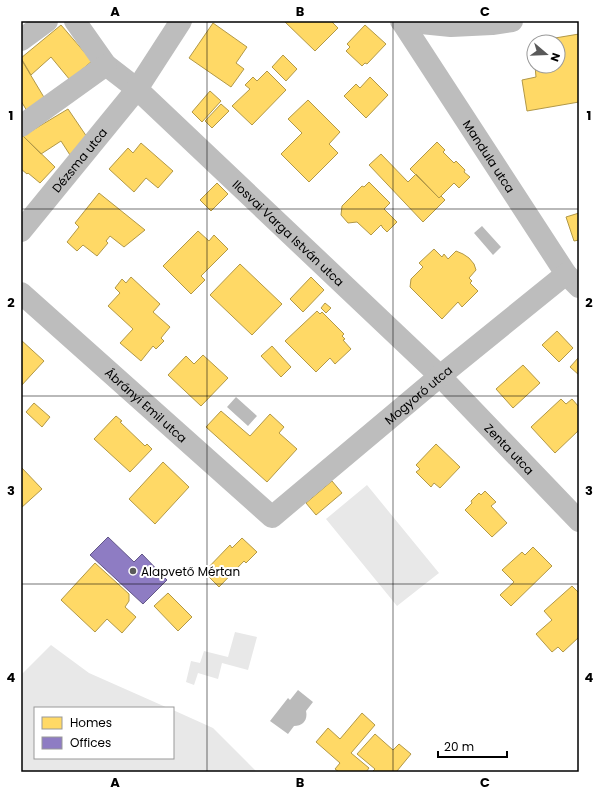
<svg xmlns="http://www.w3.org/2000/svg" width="600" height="793" font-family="Poppins,sans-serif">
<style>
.green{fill:#e8e8e8}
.water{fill:#bababa}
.homes{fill:#ffd966;stroke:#b29847}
.offices{fill:#8e7cc3;stroke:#635788}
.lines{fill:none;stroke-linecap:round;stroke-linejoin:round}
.street{stroke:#bdbdbd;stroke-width:22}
.grid{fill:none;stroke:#000;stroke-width:1;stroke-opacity:0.55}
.poi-dot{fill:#595959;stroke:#fff;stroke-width:1.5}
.labels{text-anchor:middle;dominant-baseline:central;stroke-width:4;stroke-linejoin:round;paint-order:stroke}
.street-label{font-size:12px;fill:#000;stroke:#fff}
.poi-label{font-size:12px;fill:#000;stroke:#fff;text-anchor:start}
.neatline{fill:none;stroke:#000;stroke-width:1.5}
.grid-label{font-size:13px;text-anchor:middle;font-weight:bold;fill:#000}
</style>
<rect width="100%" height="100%" fill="#fff"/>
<!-- green -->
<path class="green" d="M367,485L439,573L397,606L326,519Z
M235,632L257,637L248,670L222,663L218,679L198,673L194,685L186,682L191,661L200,663L204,651L228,657Z
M51,645L89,673L168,708H35V758H173V710L213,728L257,772H21V675Z"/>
<!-- water -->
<path class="water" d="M482,226L501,247L493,255L474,233Z
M236,397L257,416L248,426L227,407Z
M298,690L313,702L306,711C308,720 303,726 294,726L288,734L270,721L288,698L290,700Z"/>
<!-- homes -->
<path class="homes" d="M284,21H331L338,28L315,51Z
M213,23L247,47L236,63L244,69L231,87L189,58Z
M61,25L92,61L70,80L51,57L31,75L21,58Z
M365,25L386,44L367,64L365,63L362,66L346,51L350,47L347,44Z
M579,34V102L527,111L522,80L536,77L535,66H558V42H550L549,39Z
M283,55L297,69L286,81L272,67Z
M21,59L45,99L27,111L21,101Z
M267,71L286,90L252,125L232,106L250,89L245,85L253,77L257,81Z
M370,77L388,95L366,118L344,96L356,84L360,88Z
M210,91L221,101L202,122L192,112Z
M308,100L340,132L329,144L338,153L309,182L281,154L302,133L288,119Z
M221,104L229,111L212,128L205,121Z
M68,109L87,137L70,155L61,141L41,154L23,136Z
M23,136L55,167L40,183L28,173L27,174L21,169V138Z
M437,142L445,150L443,152L454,163L456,161L465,170L464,172L470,177L459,188L454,183L439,198L410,169Z
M141,143L173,171L158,188L146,178L134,192L109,169L128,148L133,153Z
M381,154L408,182L416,174L439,198L441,196L445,200L423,222L369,165Z
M369,182L390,203L384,209L397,222L387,232L382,227V226L381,225L371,235L357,222L348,223L341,215L342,206L362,186L364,187Z
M217,183L228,194L211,211L200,200Z
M99,193L145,230L124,247L110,236L106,241L108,243L97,256L83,245L77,251L67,242L79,227L75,223Z
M579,213V240L574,241L566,217Z
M198,231L209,241L214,235L228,249L201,276L205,280L191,294L163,266Z
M434,249L442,257L444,254L448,259L456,251L463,254L469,258L474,264L476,270L469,278L472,281L470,283L478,291L462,307L458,302L442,319L410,287L411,279L423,267L419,263Z
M240,264L282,304L252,335L210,295Z
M131,277L160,304L153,312L170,327L161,338L164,341L156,349L153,346L141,361L120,343L133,329L108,306L120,293L115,288L122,279L126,283Z
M311,277L324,290L303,312L290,299Z
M325,303L331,308L326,313L321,308Z
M317,311L320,314L322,312L344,334L342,336L345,339L343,340L351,349L335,364L330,358L316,372L285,341Z
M557,331L573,348L559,362L542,345Z
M21,340L44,361L21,386Z
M272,346L291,367L281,377L261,356Z
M203,355L228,378L201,406L168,375L186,356L194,364Z
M579,357V375L570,367Z
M523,365L540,383L513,408L496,389Z
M561,399L566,404L572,399L579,407V430L555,453L531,427Z
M34,403L50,417L42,427L26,412Z
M221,411L250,436L270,414L284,427L279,433L297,449L267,482L206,427Z
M116,416L122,421L120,422L145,446L147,444L152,449L130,472L94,439Z
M436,444L460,467L440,488L434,483L431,487L416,472L420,469L416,465Z
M163,462L189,487L155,524L129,499Z
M21,467L42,489L21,508Z
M332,481L342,493L316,515L306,503Z
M485,491L496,502L491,506L507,523L492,537L465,510L472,503L471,501L479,493L481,495Z
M242,538L257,552L246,563L244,561L219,587L204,572L230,545L232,548Z
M533,547L552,566L511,606L500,595L514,582L502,570L522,552L525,555Z
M95,563L129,594V601L125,607L136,617L122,633L107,619L95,632L61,600Z
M572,586L579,593V637L563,652L558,647L552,652L536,634L552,620L544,611Z
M168,593L192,617L178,631L154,606Z
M362,713L375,725L351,753L369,768L366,772H339L335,769L340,763L316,742L328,728L340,739Z
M375,734L393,750L399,744L411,754L397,771L398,772H372L375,769L357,754Z"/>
<!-- offices -->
<path class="offices" d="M108,537L134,562L142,554L167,580L143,604L90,555Z"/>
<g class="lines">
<!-- street -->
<g class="street">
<path id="s1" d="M75,21L106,65L137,89L440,376L579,521"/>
<path d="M401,21L451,26L492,24L512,21"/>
<path id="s2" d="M402,22L566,274L579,287"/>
<path d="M21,40L47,21"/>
<path d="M21,126L106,65"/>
<path id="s3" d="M21,231L137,89L181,21"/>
<path id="s4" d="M21,293L272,517L440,376L566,274"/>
</g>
</g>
<!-- grid -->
<path class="grid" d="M207,21V772M393,21V772M21,209H579M21,396H579M21,584H579"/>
<!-- markers -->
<circle class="poi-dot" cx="133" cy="571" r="4"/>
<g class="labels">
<!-- street labels -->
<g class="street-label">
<text stroke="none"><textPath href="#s2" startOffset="160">Mandula utca</textPath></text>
<text stroke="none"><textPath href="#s3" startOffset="92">Dézsma utca</textPath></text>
<text stroke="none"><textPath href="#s1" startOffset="302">Ilosvai Varga István utca</textPath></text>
<text stroke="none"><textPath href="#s4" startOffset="527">Mogyoró utca</textPath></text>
<text stroke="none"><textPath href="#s4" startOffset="168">Ábrányi Emil utca</textPath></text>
<text stroke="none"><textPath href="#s1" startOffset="611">Zenta utca</textPath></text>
</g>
<!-- poi labels -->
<g class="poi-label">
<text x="141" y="571">Alapvető Mértan</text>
</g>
</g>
<!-- border -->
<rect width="600" height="793" fill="none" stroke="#ffffff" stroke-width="44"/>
<!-- legend -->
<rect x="34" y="707" width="140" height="52" fill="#ffffff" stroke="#999999"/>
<rect x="42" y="717" width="20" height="12" fill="#ffd966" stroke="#999999"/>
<text x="70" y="727" font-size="12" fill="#000000">Homes</text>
<rect x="42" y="737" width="20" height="12" fill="#8e7cc3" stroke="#999999"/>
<text x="70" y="747" font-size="12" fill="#000000">Offices</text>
<!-- north arrow -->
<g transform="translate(546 54) rotate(109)"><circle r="19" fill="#ffffff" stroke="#999999"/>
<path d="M0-3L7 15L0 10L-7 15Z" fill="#595959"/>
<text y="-6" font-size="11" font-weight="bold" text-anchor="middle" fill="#000000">N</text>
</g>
<!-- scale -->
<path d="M438 751v6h69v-6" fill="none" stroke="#000000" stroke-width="2"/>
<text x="444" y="751" font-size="12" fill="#000000" stroke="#ffffff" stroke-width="3" paint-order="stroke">20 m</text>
<rect x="22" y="22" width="556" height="749" class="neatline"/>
<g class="grid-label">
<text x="115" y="16">A</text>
<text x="300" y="16">B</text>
<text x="485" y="16">C</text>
<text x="11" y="120">1</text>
<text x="589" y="120">1</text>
<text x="11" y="307">2</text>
<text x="589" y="307">2</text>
<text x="11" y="495">3</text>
<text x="589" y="495">3</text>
<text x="11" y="682">4</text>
<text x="589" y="682">4</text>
<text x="115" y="787">A</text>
<text x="300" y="787">B</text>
<text x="485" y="787">C</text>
</g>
</svg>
